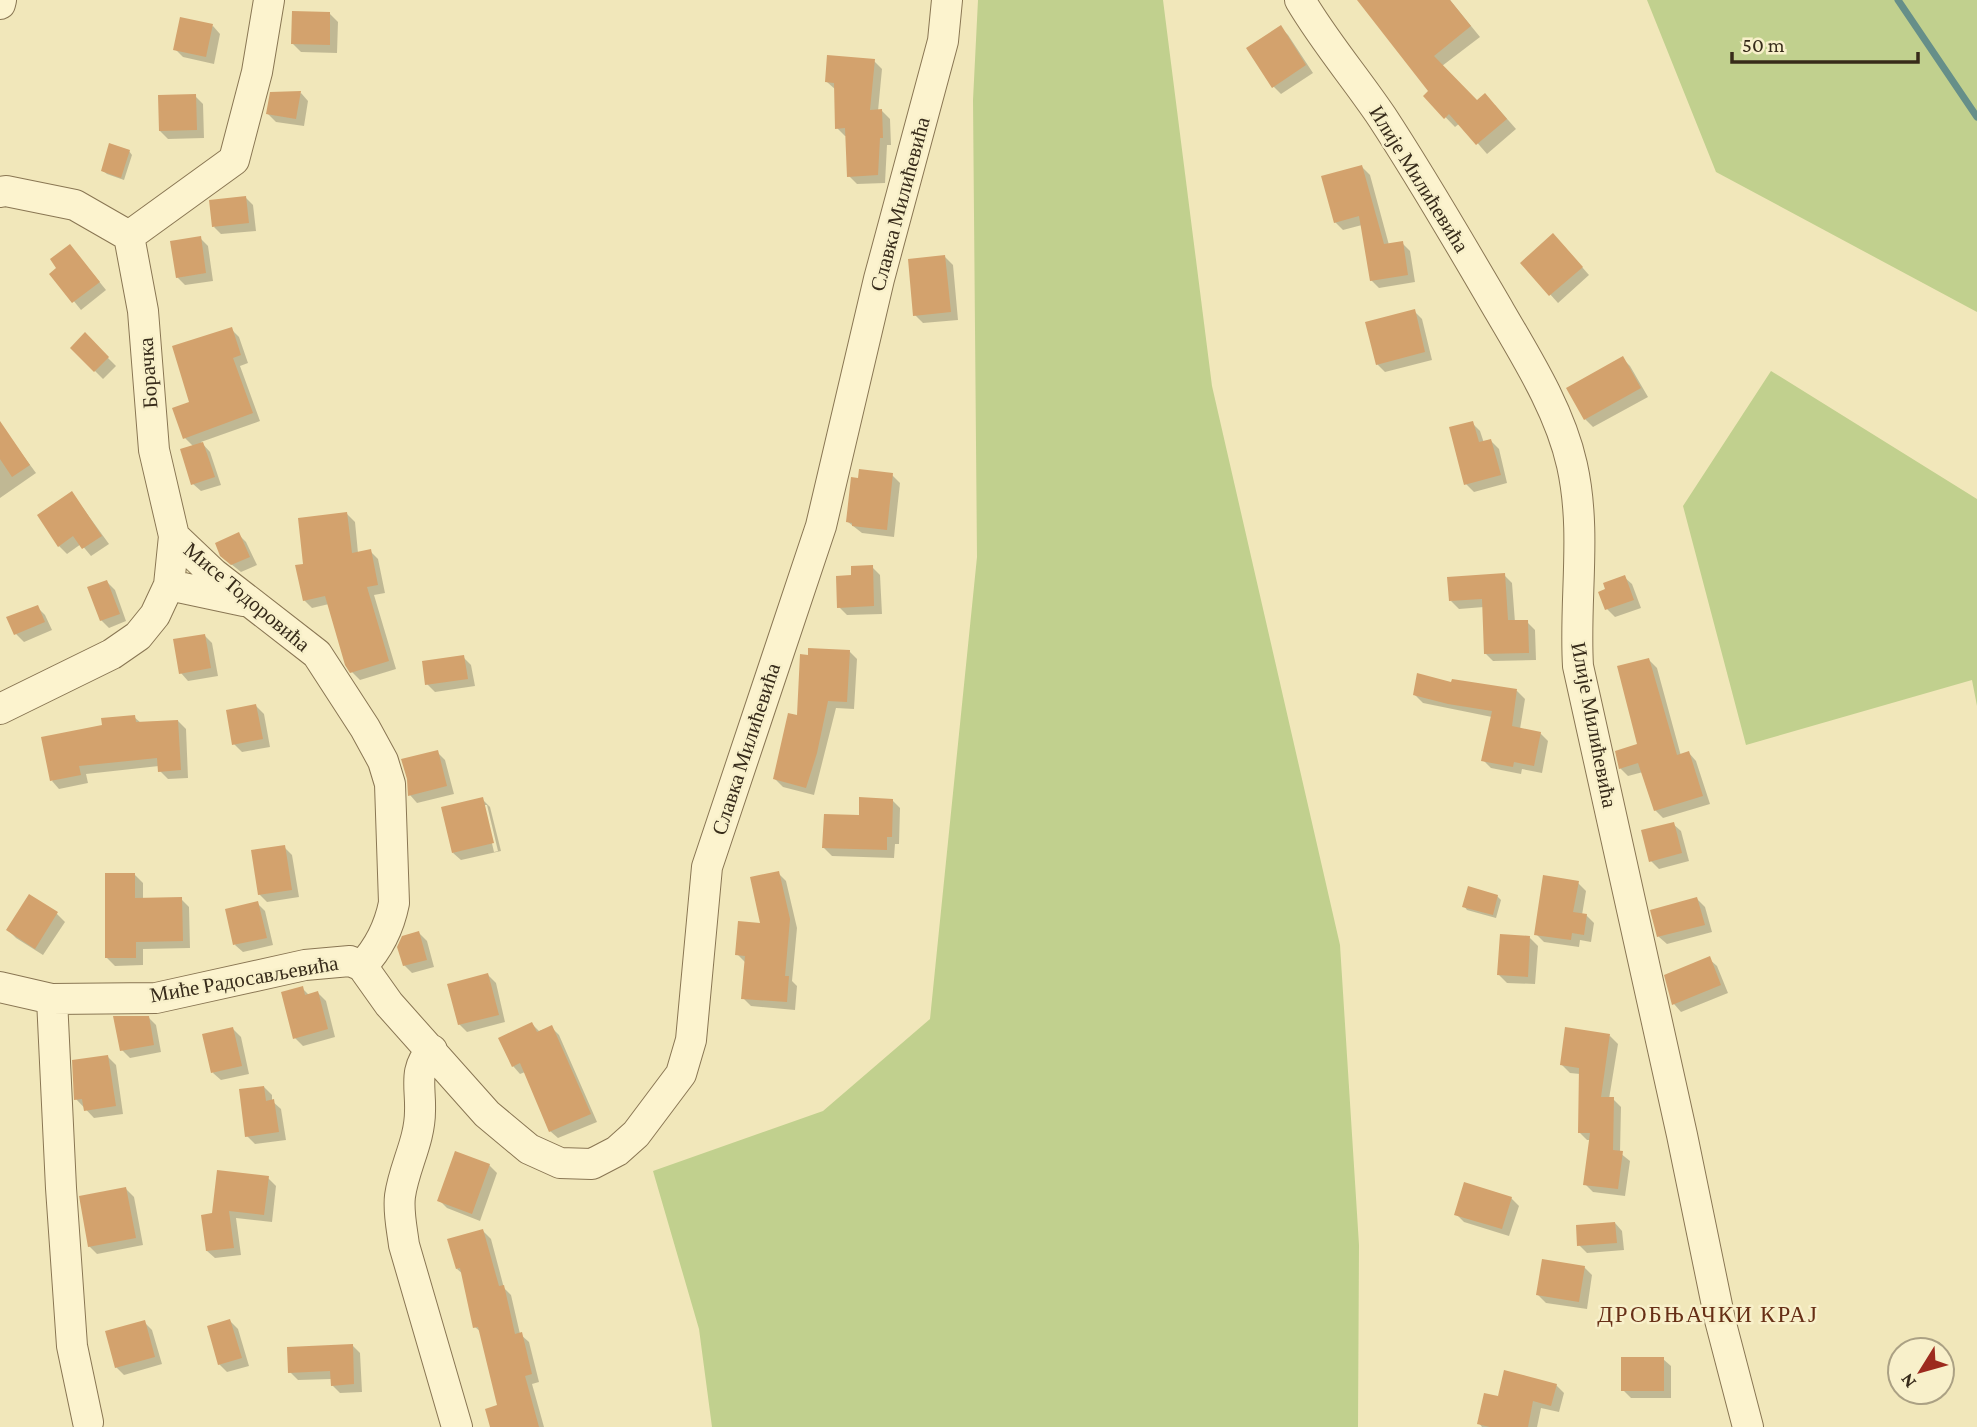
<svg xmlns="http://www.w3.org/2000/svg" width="1977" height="1427" font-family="'Crimson Pro',serif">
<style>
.green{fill:#c1d08e}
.shadow{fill:#0003;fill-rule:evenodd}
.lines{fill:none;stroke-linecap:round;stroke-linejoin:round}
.stream{stroke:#668f89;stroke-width:7}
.building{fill:#d3a26d}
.minor-casing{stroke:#897653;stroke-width:32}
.minor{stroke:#fcf3ce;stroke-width:30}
.labels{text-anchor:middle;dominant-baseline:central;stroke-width:5;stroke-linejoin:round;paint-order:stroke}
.street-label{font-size:21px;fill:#372b1a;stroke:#f8f0ca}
.neighbourhood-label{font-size:23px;letter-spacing:2px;fill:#672f16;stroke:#f8f0ca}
</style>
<rect width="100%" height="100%" fill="#f1e7ba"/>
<!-- green -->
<path class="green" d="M978,0H1163L1212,386L1340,945L1359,1245L1358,1427H712L699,1329L653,1171L823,1111L930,1019L977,557L973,100Z
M1647,0H1977V312L1716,172Z
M1771,371L1977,499V706L1972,680L1746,745L1683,506Z"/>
<!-- shadow -->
<path class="shadow" d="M1360,0H1450L1480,37L1442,66L1477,102L1495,105L1516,129L1487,154L1460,123L1455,127L1425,96L1430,92Z
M330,14L338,22L337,53L301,52L293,44Z
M213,26L220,34L214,64L183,57L175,49Z
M1280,27L1288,35L1313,73L1281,94L1273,86Z
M874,61L882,69L878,111H882L890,119L891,145H887L885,183L857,184L849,176L847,136H845L837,128L836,90L827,82Z
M301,93L308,101L304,126L276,122L268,114Z
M195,96L203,104L204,138L168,139L160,131Z
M129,151L132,155L124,180L107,174L103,171Z
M1362,167L1370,175L1389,245L1402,243L1410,251L1415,282L1379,288L1371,280L1362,225L1343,230L1335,222Z
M245,197L253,205L256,231L221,234L214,227Z
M200,238L208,246L213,281L185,285L177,277Z
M1561,243L1589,275L1558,303L1522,263Z
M77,254L106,290L81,310L52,274Z
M945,257L953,265L958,320L923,323L915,315Z
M1414,311L1422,319L1432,360L1385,372L1377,364Z
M231,329L239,337L248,363L240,366L260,421L201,442L210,452L221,485L201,491L193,484L194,447L185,438L191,403Z
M85,335L116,366L103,379L72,348Z
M1622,358L1630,366L1648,397L1593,427L1585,419Z
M1472,423L1480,431L1484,443L1491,441L1499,449L1507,483L1474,492L1466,484Z
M11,439L36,473L0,498V447Z
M892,475L900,483L894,537L862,533L848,522Z
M72,493L109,544L91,556L81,544L67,554L59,546Z
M347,514L355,522L358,553L370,551L378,559L385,593L374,595L396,669L360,680L352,672L329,604L312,608L304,600L305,565Z
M238,534L246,542L257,565L241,572L231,564Z
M872,567L880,575L882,614L847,615L839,607L853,577Z
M1504,575L1512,583L1515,622H1527L1535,630L1536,660L1493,661L1485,653L1484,607L1459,609L1451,601Z
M1624,577L1632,584L1641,608L1615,617L1607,609L1600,593Z
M107,582L115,590L126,621L109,628L101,620Z
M37,607L45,615L52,630L24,642L16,634Z
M204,635L212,643L218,676L188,681L181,673Z
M849,651L857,659L854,709L836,708L814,795L783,787L775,779L799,718Z
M463,657L471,665L475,686L435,692L427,684Z
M1649,660L1657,668L1681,756L1689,753L1696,761L1710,804L1663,818L1655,810L1643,772L1628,776L1620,768L1639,745Z
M1517,691L1525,699L1520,729L1540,733L1548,741L1542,773L1522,769L1521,774L1491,768L1483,760L1492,717L1423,703L1415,695Z
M256,706L264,714L270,747L242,752L234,744Z
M134,717L141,723L178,721L186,729L188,778L168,779L160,771L159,766L86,774L88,783L59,789L52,781L104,726Z
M437,752L445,760L454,794L417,803L410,795Z
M482,799L490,807L501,851L461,860L453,853ZM483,805H487L498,851L494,852Z
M892,800L900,808L899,844H895L894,858L832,856L824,848L860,817Z
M1673,824L1681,831L1689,861L1659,869L1651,861Z
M284,847L292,855L299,897L267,902L259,894Z
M778,873L786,881L797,928L792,981L797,986L795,1010L751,1006L743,998L746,963L737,954L762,925Z
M135,875L143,883V899H181L189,907L190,948L143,949V965L115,966L107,958Z
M1578,883L1586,891L1582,915H1586L1594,923L1591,942L1580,940L1579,947L1544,942L1536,934Z
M1497,896L1501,900L1496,918L1467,910L1464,906Z
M29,897L57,914L65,922L43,955L16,938L8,930Z
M1697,899L1705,907L1712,932L1667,944L1659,937L1652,911Z
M257,903L265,911L273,945L243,952L235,945Z
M419,933L427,941L434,967L412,973L404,965Z
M1530,938L1538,946L1535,984L1507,983L1499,975Z
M1709,959L1717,966L1728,993L1681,1012L1674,1004Z
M488,975L496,983L505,1022L467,1032L459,1024Z
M302,988L309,995L318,993L326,1001L335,1037L303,1046L295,1038Z
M148,1017L156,1025L161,1052L130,1058L122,1050Z
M532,1024L539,1031L551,1027L559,1035L597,1122L558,1138L550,1131L525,1072L520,1074L513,1066Z
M233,1029L241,1037L249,1074L221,1080L213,1073Z
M1610,1036L1618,1044L1609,1099H1613L1621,1107L1620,1153L1630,1161L1625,1196L1593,1192L1585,1184L1591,1140H1587L1579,1132L1580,1074L1570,1073L1562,1065Z
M108,1057L116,1065L123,1114L94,1118L76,1099Z
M264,1087L272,1095V1101L281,1109L286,1140L255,1144L247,1136Z
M489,1165L497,1173L480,1221L447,1208L439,1200Z
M268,1178L276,1186L272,1222L236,1218L241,1255L215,1258L207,1251L213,1215Z
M126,1189L134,1197L143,1245L97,1254L89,1246Z
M1511,1198L1519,1206L1509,1236L1464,1222L1456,1214Z
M1615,1223L1622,1231L1624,1250L1587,1253L1579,1245Z
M483,1231L491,1239L504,1288L511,1295L520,1334L529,1342L539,1382L532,1384L544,1427H492L499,1407L482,1333L475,1327L464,1275L457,1269Z
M1584,1267L1592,1275L1587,1309L1546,1303L1538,1295Z
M230,1321L238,1329L249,1366L227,1372L219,1364Z
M144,1322L152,1330L162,1364L124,1375L116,1367Z
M352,1345L360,1353L362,1392L340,1393L332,1385V1379L298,1380L290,1372Z
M1663,1359L1671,1366V1398H1631L1623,1390Z
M1556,1385L1564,1393L1559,1412L1541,1408L1537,1427H1482L1479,1423L1499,1398Z"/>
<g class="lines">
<!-- stream -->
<path class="stream" d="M1898,0L1977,117"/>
</g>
<!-- building -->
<path class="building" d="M1357,0H1450L1471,26L1434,56L1477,100L1485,93L1507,119L1476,145L1449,114L1444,119L1423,96L1428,91Z
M292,11L330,12V45L291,44Z
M180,17L213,24L206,57L173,50Z
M1281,25L1306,65L1272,88L1246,48Z
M827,55L875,59L870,110L882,109L883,138H880L878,175L847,177L845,128L835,129L834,83L825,82Z
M301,91L296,119L266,114L270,92Z
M196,94L197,130L159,131L158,95Z
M109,143L130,150L121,178L101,171Z
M1362,165L1384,244L1403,241L1408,275L1370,281L1359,216L1334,223L1321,176Z
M246,196L249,223L212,227L209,200Z
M1553,233L1583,267L1549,296L1520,263Z
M201,236L206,273L176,278L170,241Z
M70,244L100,282L72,303L49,274L56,268L50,259Z
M945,255L951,312L913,316L908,259Z
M1415,309L1425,352L1376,365L1365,322Z
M232,327L241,355L233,358L253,413L183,439L172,408L189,402L172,346Z
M85,332L109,357L94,372L70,348Z
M1623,356L1641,388L1584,420L1566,388Z
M0,421L30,465L12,477L0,459Z
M1473,421L1479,442L1491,439L1501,475L1464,485L1449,427Z
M203,442L215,477L191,485L180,449Z
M859,469L893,473L887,530L852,526V523L846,522L851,477L858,478Z
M72,491L102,536L82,549L73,536L58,547L37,515Z
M347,512L352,553L371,549L378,585L367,587L389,661L350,673L345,665L325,596L303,601L295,565L303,564L298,518Z
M239,532L250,557L231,565L220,556L215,543Z
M873,565L874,606L837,608L836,576L851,575V566Z
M1505,573L1508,620H1528L1529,653L1484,654L1482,599L1449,601L1447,577Z
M1625,575L1634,600L1605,610L1598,592L1605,589L1603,583Z
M107,580L120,614L100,621L87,587Z
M38,605L45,622L14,635L6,617Z
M205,634L211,668L179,674L173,639Z
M808,648L850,650L847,702L828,701L817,753L806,788L773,779L788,713L797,715L800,654L808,655Z
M464,655L468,679L425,685L422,661Z
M1649,658L1677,755L1689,751L1703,796L1654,811L1638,763L1619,769L1615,751L1637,744L1617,666Z
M1417,673L1451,682L1452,679L1517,689L1512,726L1541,732L1534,766L1514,762L1513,767L1481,761L1492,711L1448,704L1413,695Z
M256,704L263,739L232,745L226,710Z
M135,715L136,722L178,720L181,770L158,772L157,758L79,766L81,775L50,781L41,737L102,725L101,718Z
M438,750L447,786L408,796L407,779L401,759Z
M483,797L494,843L452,853L441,807Z
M859,797L893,799L892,837H887V850L822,848L824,814L859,815Z
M1674,822L1682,853L1649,862L1641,830Z
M285,845L292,890L258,895L251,850Z
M779,871L790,919L785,976H789L787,1002L741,999L745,956L735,955L738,921L760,923L750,877Z
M105,873H135V898L182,897L183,941L136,942V958H105Z
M1543,875L1579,881L1573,912L1587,914L1584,935L1572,933L1571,940L1534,935Z
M1468,886L1498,895L1493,915L1462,907Z
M29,894L58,912L35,949L6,930Z
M1697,897L1705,925L1657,937L1650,910Z
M258,901L267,938L233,945L225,909Z
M419,931L427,960L403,966L397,947L402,936Z
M1500,934L1530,936L1528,977L1497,975Z
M1710,956L1721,985L1672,1005L1664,975Z
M488,973L499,1015L458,1025L447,984Z
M303,986L305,995L318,991L328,1029L293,1039L281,992Z
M113,1016H149L154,1045L120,1051Z
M532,1022L537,1032L552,1025L591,1114L549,1132L520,1063L512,1067L498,1038Z
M233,1027L242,1066L211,1073L202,1034Z
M1565,1027L1610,1034L1601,1097H1614L1613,1150L1623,1151L1618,1189L1583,1185L1590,1133H1578L1579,1068L1560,1065Z
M108,1055L116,1106L84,1111L82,1099L74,1100L72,1060Z
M264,1086L266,1101L274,1099L279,1132L245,1137L239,1089Z
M455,1151L490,1164L472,1214L437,1201Z
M217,1170L269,1176L264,1215L229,1211L234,1248L206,1251L201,1215L212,1213Z
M1464,1182L1512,1197L1502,1229L1454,1215Z
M126,1187L136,1238L88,1247L79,1196Z
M1615,1222L1617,1243L1577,1246L1576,1225Z
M483,1229L499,1286L504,1285L515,1334L522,1332L532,1374L525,1376L539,1427H490L485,1409L497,1405L478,1327L473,1328L460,1268L456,1269L447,1239Z
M1542,1259L1585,1266L1579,1302L1536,1295Z
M230,1319L242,1358L218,1365L207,1326Z
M145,1320L155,1357L115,1368L105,1331Z
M353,1344L354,1384L331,1386L330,1371L288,1373L287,1347Z
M1621,1357H1664V1391H1621Z
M1504,1370L1557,1384L1551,1406L1533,1401L1528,1427H1490L1477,1424L1484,1393L1498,1396Z"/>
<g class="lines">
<defs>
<path id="minor" d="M1300,0C1324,41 1355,77 1382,117C1424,181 1462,247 1500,312C1528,360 1560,411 1572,465C1587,532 1574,599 1578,666L1682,1135L1720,1320L1748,1427
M0,4L1,0
M0,192L6,191L75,205L129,236
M129,236L234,160L257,72L269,0
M174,536L214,574L317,654L365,728L383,761L390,784L394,903C389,928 379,948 362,966
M169,585L244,601
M0,709L112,654L138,636L155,615L169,585L174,536L154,450L143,311L129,236
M0,987L52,999L156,998L305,965L350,961L362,966L389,1004L487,1114L529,1149L560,1163L592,1164L617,1151L636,1134L681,1074L691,1040L707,867L821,526L879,279L943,41L947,0
M52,999L61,1188L72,1346L88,1422
M432,1050C413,1069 421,1087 420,1111C420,1141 404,1167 400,1196C398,1212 402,1229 404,1245L457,1427"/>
</defs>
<!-- minor casing -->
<use href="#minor" class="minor-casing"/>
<!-- minor -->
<use href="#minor" class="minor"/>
</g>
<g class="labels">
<!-- street labels -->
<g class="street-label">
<text transform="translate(1419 179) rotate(58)">Илије Милићевића</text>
<text transform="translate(900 204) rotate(-75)">Славка Милићевића</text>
<text transform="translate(148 373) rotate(-94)">Борачка</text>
<text transform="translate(247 597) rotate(40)">Мисе Тодоровића</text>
<text transform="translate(1594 725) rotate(79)">Илије Милићевића</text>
<text transform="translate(746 749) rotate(-72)">Славка Милићевића</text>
<text transform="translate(244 979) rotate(-10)">Миће Радосављевића</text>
</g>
<!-- neighbourhood labels -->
<g class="neighbourhood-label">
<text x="1708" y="1314">ДРОБЊАЧКИ КРАЈ</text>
</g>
</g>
<!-- north arrow -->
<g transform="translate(1921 1371) rotate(233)"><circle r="33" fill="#f8f0ca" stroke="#aba184" stroke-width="2"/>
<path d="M0-5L12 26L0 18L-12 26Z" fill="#9d2b1e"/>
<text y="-10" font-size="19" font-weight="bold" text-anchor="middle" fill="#372b1a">N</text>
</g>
<!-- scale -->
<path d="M1732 52v10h186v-10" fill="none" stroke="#372b1a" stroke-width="3.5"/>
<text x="1742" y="52" font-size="21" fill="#372b1a" stroke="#f8f0ca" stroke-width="5" paint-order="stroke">50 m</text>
</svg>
